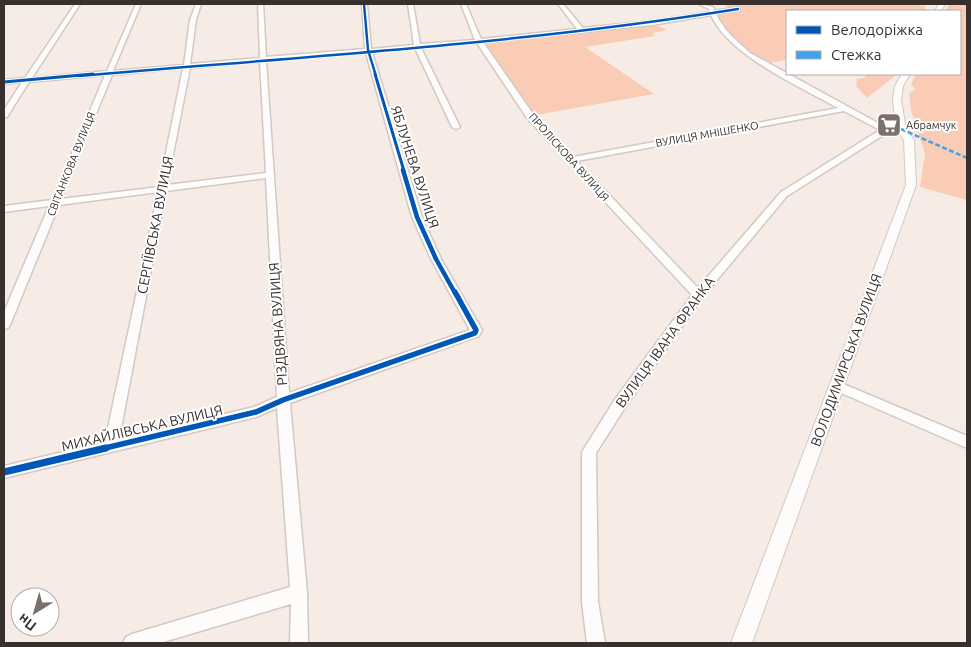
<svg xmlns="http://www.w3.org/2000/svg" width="971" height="647" font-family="Ubuntu,sans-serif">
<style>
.green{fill:#faccb6}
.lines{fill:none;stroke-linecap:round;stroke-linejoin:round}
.minor-casing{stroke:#d1c9c4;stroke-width:3}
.major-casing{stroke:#d1c9c4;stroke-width:2}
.minor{fill:#fefcfb;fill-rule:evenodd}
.major{fill:#fefcfb;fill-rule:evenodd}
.quiet{stroke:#3fa3eb;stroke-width:2.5;stroke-dasharray:5 2.5;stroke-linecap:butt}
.cycleway-far4-casing{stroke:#fff;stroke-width:4.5}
.cycleway-far3-casing{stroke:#fff;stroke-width:5}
.cycleway-far2-casing{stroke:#fff;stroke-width:7}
.cycleway-far1-casing{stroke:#fff;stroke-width:9}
.cycleway-casing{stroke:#fff;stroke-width:10}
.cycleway-far4{stroke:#0057b8;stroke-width:2.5}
.cycleway-far3{stroke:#0057b8;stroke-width:3}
.cycleway-far2{stroke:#0057b8;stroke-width:4.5}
.cycleway-far1{stroke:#0057b8;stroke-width:5.5}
.cycleway{stroke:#0057b8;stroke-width:7}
.labels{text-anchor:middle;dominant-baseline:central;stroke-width:4;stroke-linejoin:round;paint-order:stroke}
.far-poi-label{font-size:11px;fill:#38302c;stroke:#fff;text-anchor:start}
.far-street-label{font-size:11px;fill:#38302c;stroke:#fff}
.street-label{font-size:14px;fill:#38302c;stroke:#fff}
</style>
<rect width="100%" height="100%" fill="#f6ebe5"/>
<!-- green -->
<path class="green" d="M721,4H913L925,6V11H787V60L763,64L737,46L713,15L731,8Z
M949,4H967V200L920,187L925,154L911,110L909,94L915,89L911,84L916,74H960V11H946Z
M652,23L667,30L652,33L655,36L585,47L654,94L530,116L479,41Z
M865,74H894L895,76L867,98L856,86L857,79L866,77Z"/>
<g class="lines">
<defs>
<path id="minor" d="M75,4H80L32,78L107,71L136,4H141L113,71L184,65L190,20L196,4H201L196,20L190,64L260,58L258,4H263L266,57L365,49L362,4H367L371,49L414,45L408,4H413L420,44L475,40L461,4H466L481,39L577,29L558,4H563L583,28L652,21L710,12L709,9L699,4L713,7L715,11L738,7L740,10L716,14C724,31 737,41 750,53L887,128L901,127L905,129L901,131L888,132L787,196L702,298L624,409L596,453L598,602L605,643H587L582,602V452L614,401L692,295L527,118L477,43L421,48L460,127L456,129L452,127L415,48L372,52L422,217L441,259L482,330L479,336L290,403L307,593L308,643H290L291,604L160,643H123L126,637L132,634L290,587L277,408L256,417L4,478V466L105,442L158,192L59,205L10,325L8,328L4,329V312L49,206L4,212V206L52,200L105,75L29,82L7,117H4V110L22,82L4,84V80L25,78ZM711,15C728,55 801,87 838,108L573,157L533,114L483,42L652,25ZM366,53L412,217L431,259L470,330L289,393L266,61ZM260,62L266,173L167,185L190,68ZM183,68L159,187L61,199L112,75ZM844,111L880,130L781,192L698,288L577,161ZM266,178L277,397L254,407L119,439L166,191Z
M836,381L967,436V448L832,389L830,386L832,383Z"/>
<path id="major" d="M939,4H945L941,11H935Z
M902,74H910L903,86L901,100L906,129L914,140L916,185L752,643H731L906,185L904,140L896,129L893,100L895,86Z"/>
</defs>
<!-- minor casing -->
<use href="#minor" class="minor-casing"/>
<!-- major casing -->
<use href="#major" class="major-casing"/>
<!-- minor -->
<use href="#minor" class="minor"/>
<!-- major -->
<use href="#major" class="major"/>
<!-- quiet -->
<path class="quiet" d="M901,129L967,158"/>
<defs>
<path id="cycleway-far4" d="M364,4L368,50L376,76
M78,76C298,57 520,44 738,9"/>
<path id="cycleway-far3" d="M375,74L404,171
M4,82L93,74"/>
<path id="cycleway-far2" d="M403,170L417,217L436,259L455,293"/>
<path id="cycleway-far1" d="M101,449L256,412L283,400L475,333L476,330L455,292"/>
<path id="cycleway" d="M4,472L106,448"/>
</defs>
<!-- cycleway-far4 casing -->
<use href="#cycleway-far4" class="cycleway-far4-casing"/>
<!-- cycleway-far3 casing -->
<use href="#cycleway-far3" class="cycleway-far3-casing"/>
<!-- cycleway-far2 casing -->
<use href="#cycleway-far2" class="cycleway-far2-casing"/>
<!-- cycleway-far1 casing -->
<use href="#cycleway-far1" class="cycleway-far1-casing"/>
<!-- cycleway casing -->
<use href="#cycleway" class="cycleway-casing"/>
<!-- cycleway-far4 -->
<use href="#cycleway-far4" class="cycleway-far4"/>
<!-- cycleway-far3 -->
<use href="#cycleway-far3" class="cycleway-far3"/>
<!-- cycleway-far2 -->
<use href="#cycleway-far2" class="cycleway-far2"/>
<!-- cycleway-far1 -->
<use href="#cycleway-far1" class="cycleway-far1"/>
<!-- cycleway -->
<use href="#cycleway" class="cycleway"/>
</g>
<!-- icons -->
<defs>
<symbol id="supermarket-square" viewBox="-11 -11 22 22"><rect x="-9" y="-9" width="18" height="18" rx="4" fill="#7a716d" stroke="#fff"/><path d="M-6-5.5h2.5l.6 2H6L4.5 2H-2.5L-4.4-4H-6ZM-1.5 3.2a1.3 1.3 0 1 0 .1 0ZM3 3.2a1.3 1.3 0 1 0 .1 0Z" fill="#fff"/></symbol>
</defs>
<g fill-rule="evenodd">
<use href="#supermarket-square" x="875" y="111" width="28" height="28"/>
</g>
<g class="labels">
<!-- far-poi labels -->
<g class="far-poi-label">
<text x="906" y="125">Абрамчук</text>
</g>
<!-- far-street labels -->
<g class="far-street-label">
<text transform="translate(707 134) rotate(-10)">ВУЛИЦЯ МНІШЕНКО</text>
<text transform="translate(569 157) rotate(48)">ПРОЛІСКОВА ВУЛИЦЯ</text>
<text transform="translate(71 164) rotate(-68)">СВІТАНКОВА ВУЛИЦЯ</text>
</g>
<!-- street labels -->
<g class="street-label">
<text transform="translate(415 167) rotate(72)">ЯБЛУНЕВА ВУЛИЦЯ</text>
<text transform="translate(155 225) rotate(-79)">СЕРГІЇВСЬКА ВУЛИЦЯ</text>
<text transform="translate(278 324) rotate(-94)">РІЗДВЯНА ВУЛИЦЯ</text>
<text transform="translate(665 342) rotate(-54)">ВУЛИЦЯ ІВАНА ФРАНКА</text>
<text transform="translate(846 360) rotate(-70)">ВОЛОДИМИРСЬКА ВУЛИЦЯ</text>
<text transform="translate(142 428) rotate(-13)">МИХАЙЛІВСЬКА ВУЛИЦЯ</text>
</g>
</g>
<!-- border -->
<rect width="971" height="647" fill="none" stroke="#38302c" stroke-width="10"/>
<!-- legend -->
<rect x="786" y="10" width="175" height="65" fill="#ffffff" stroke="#afacab"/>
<rect x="796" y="26" width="25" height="8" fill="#0057b8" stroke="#afacab"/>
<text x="831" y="35" font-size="15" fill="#38302c">Велодоріжка</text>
<rect x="796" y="51" width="25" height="8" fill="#3fa3eb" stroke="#afacab"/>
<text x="831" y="60" font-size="15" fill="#38302c">Стежка</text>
<!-- north arrow -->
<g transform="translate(35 612) rotate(217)"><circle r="24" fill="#ffffff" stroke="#afacab"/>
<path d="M0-4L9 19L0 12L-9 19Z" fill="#7a716d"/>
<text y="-8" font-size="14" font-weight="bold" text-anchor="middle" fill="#38302c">Пн</text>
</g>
</svg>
